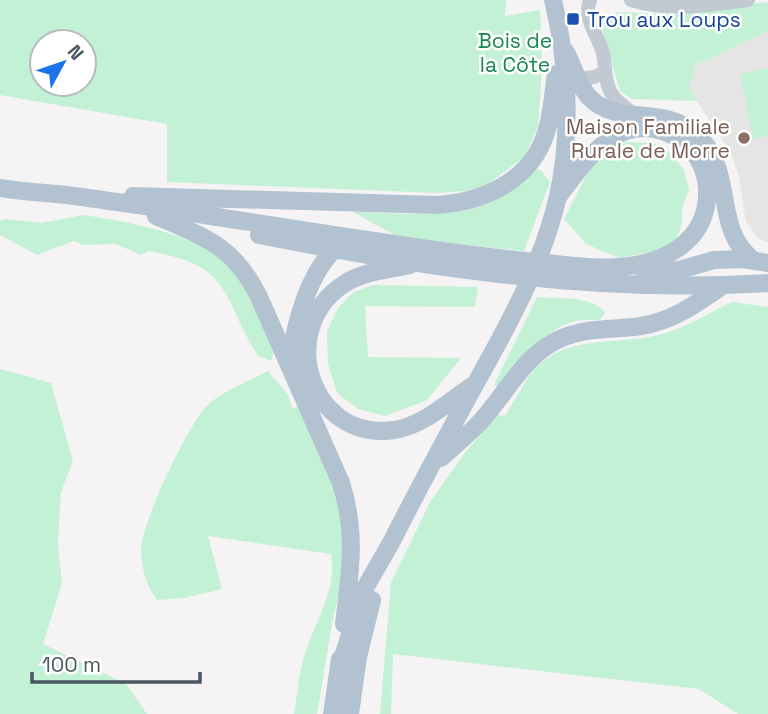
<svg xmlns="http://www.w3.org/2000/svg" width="768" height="714" font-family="'Space Grotesk',sans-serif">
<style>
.education{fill:#e6e4e5}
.green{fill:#c3f1d5;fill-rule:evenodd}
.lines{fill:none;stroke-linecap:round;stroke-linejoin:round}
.minor{stroke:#c1cad2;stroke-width:14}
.major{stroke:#b3c2d1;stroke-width:18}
.transit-dot{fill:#1a4fb4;stroke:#fff;stroke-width:2.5}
.education-dot{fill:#8d6e63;stroke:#fff;stroke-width:2.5}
.labels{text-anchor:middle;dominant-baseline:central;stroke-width:5;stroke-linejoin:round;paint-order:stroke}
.transit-label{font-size:21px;fill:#164399;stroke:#fff;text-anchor:start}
.park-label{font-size:21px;fill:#17864f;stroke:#fff}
.education-label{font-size:21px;fill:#785e54;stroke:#fff;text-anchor:end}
</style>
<rect width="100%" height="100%" fill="#f5f3f3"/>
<!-- education -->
<path class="education" d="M768,31V242L759,239L746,222L739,176L731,154L688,87L696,65Z"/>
<!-- green -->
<path class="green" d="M0,0H506L505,16L540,10L542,66L538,127L524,157L485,186L465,191L436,193L167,182V124L0,95ZM42,42H84V84H42Z
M768,2V31L696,65L689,87L697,101L632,99L620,91L601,26L617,12L672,14Z
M768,68V136L753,139L740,74Z
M626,142L654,143L669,152L684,170L689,190L682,208V223L677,238L661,250L619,258L586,244L564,219L587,174L605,152Z
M536,169L541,170L550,182L524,251L400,238L353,212C394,212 454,221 492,201C507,193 522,179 536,169Z
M83,215C125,221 199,234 228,266C249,289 261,323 274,351L271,361L258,356C220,294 233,265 148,251L141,255L116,244L83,245L74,241L37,255L0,235V221L5,219L42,223Z
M373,285L478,287L475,307L365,306L368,357L461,358L427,400L385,416L358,409L337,393L328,364L327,331L338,308L352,293Z
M537,297C559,299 590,295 605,312L600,320C591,320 581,319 573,322C542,331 519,363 498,386L494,385Z
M732,302L768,307V714H738L699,689L393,654L391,714H380L391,583L430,502L464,454L497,415L505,416C513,403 521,388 530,375C562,333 614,346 659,335C684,329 708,313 732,302Z
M0,369L51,383L73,461L61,492L58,544L62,583L43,644L126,684L147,714H0Z
M268,371L288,395L293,409L299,405L338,493L345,566L332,624L317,714H294C297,698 298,681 302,665C310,628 338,593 331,554L208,536L222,589L184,598L157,600C146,585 142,570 141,550C140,526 191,416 211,402C228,389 249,381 268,371Z"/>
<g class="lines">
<!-- minor -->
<path class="minor" d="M590,0C583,19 598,35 603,53C606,68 604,83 613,96C619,103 627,109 634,114
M631,0C670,12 709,5 748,0
M579,79L594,77L605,72"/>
<!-- major -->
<path class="major" d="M566,52C573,66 578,84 588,96C617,128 663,103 697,135C736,170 712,228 753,260
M0,188C24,192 49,193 74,196C179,210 283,228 388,243C437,251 486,257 535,262C568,265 602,271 635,265C675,258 709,234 707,189C706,168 695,148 676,137C621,106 586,160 558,197
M133,196L436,205C483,202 530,182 546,133C552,114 553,94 556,74
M156,216C206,238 234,246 259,297L341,483C357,533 350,573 344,624
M259,235C426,268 598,294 768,283
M410,265C389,270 363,271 344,284C275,329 310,442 394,430C423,426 448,402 472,386
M637,266L663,271L679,270L714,260L743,259L768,263
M290,362C295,324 309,267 342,243
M441,458C454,446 468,435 480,422C506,394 525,353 562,338C587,327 615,330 641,326C673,321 696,304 722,286
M339,669L365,588L392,541C419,487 448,434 477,381C510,322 543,262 558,196C572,134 568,62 553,0
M332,714L340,659
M350,714L358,657L372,600"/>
</g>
<!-- markers -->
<rect class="transit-dot" x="566" y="12" width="14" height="14" rx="3.5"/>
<circle class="education-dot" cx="744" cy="138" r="7"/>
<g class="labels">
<!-- transit labels -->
<g class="transit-label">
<text x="587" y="19">Trou aux Loups</text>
</g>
<!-- park labels -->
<g class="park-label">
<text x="515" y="40">Bois de<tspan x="515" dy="24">la Côte</tspan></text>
</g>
<!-- education labels -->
<g class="education-label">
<text x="730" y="126">Maison Familiale<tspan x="730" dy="24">Rurale de Morre</tspan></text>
</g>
</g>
<!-- north arrow -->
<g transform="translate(63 63) rotate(50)"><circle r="33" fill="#ffffff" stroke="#b7bbc0" stroke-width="2"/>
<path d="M0-5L12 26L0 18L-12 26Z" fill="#1a73e8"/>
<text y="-10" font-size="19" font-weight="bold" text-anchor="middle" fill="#4a5661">N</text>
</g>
<!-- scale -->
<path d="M32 672v10h168v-10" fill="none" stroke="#4a5661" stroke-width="3.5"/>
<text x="42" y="672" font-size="21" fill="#4a5661" stroke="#ffffff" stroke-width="5" paint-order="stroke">100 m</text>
</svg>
